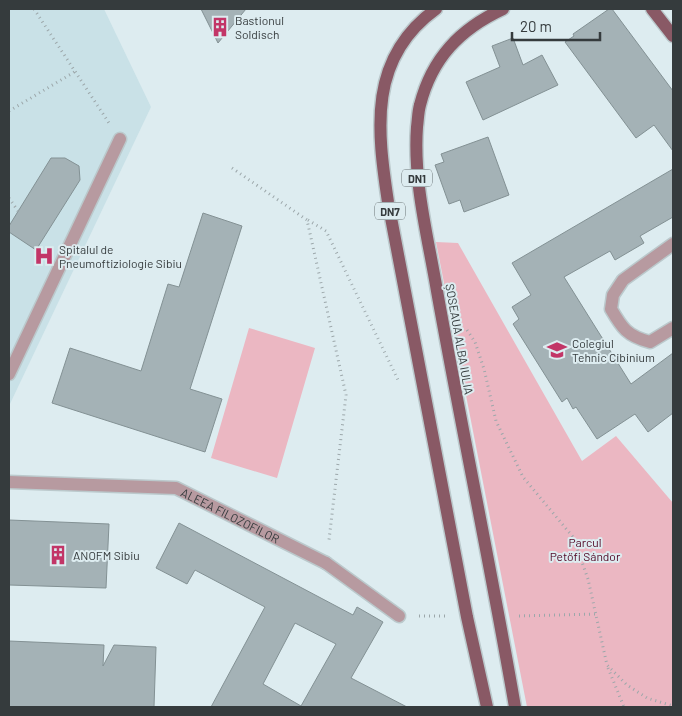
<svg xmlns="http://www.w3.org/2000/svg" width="682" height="716" font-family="Barlow,sans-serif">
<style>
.built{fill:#c9e1e7}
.green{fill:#ebb7c2}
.building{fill:#a4b2b6;stroke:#839194;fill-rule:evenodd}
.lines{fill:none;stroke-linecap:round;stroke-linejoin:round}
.service-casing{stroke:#bbc9cc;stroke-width:15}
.pedestrian-casing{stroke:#bbc9cc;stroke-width:15}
.minor-casing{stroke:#bbc9cc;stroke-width:15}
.primary-casing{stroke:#bbc9cc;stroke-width:15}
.path{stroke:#9ca7aa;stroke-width:3;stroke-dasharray:1 4;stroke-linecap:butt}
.service{stroke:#b79aa0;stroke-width:12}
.pedestrian{stroke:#b79aa0;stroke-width:12}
.minor{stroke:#b79aa0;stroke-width:12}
.primary{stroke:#895965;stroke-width:12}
.labels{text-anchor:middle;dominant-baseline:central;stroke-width:4;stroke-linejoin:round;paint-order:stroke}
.shield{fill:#ddecf0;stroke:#677073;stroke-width:1}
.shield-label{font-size:11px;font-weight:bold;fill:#353b3d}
.poi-label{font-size:12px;fill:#353b3d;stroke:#ddecf0;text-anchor:start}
.street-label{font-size:12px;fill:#353b3d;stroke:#ddecf0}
.park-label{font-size:12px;fill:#500523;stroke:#ddecf0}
</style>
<rect width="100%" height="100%" fill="#ddecf0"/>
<!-- built -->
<path class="built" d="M9,9H104L151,107L9,406Z"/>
<!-- green -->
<path class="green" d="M436,242L458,243L582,461L616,436L673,503V707H527Z
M249,328L315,348L277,478L211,458Z"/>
<!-- building -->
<path class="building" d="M201,9H246L218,43Z
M609,9H612L673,91V151L654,125L636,138L565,42L574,36L573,34Z
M513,38L523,65L542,55L558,85L483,120L466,82L500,67L492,46Z
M488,137L509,195L464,212L460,200L449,204L435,165L444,162L441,154Z
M51,158H65L79,166L80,180L36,250L9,232V226Z
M673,169V217L640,236L644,243L615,260L610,251L564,277L631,384L673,353V413L648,432L635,414L597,439L576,407L573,409L567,398L562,402L513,324L519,319L512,307L531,295L512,263Z
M203,213L242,226L190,389L222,399L205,452L52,403L70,348L141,371L168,284L179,287Z
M9,520L109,524L106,588L9,585Z
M179,523L353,615L357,607L383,622L351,678L407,707H211L265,607L195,570L187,584L156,568ZM295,623L336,644L301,706L263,684Z
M9,641L104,645L103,666L114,645L156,647L154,707H9Z"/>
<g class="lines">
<defs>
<path id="service" d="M673,244L623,280L613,295L611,309C622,328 627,336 650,342L673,328
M9,374L120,139"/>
<path id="pedestrian" d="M326,563L399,616"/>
<g id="minor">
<path id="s1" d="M9,482L176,488L326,563"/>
</g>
<path id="primary" d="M436,9C368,58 377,129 388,202L467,617L487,707
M503,9C460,29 432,58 420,105C418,112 418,120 417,127C413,182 428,237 437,291C462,430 491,568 515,707
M652,9L673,36"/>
</defs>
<!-- service casing -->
<use href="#service" class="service-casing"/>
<!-- pedestrian casing -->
<use href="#pedestrian" class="pedestrian-casing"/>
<!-- minor casing -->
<use href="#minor" class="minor-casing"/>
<!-- primary casing -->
<use href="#primary" class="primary-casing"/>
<!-- path -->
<path class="path" d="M34,9L109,123
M9,111L76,71
M232,168L307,220L346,395L329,540
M9,198L18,211
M308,220L326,231L399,382
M467,330L475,342L484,369L496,421L523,477L573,537L588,579L607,665L627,685L647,698L673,706
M419,616H445
M519,616L596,614
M608,668L624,707"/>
<!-- service -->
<use href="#service" class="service"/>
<!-- pedestrian -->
<use href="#pedestrian" class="pedestrian"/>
<!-- minor -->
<use href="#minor" class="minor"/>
<!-- primary -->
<use href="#primary" class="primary"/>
</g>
<!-- icons -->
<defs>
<symbol id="building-bare" viewBox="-9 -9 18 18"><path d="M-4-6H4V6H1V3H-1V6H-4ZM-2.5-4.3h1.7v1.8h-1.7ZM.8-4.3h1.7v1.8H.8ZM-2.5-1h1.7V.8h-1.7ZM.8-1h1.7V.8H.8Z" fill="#c23567" stroke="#ddecf0" stroke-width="2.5" paint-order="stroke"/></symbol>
<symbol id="hospital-bare" viewBox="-9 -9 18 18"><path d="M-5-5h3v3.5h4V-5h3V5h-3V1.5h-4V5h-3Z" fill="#c23567" stroke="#ddecf0" stroke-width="2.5" paint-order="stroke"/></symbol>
<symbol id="university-bare" viewBox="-9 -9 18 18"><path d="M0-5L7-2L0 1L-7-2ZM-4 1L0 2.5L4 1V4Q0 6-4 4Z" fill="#c23567" stroke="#ddecf0" stroke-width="2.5" paint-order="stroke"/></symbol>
</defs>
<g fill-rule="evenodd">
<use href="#building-bare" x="206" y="13" width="28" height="28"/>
<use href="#hospital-bare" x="30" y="242" width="28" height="28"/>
<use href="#university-bare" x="543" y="336" width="28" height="28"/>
<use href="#building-bare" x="44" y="541" width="28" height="28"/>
</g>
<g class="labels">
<!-- shield labels -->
<g class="shield">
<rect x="402" y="169.5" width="30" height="17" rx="4"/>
<rect x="375" y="202.5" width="30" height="17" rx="4"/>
</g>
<g class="shield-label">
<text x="417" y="178">DN1</text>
<text x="390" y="211">DN7</text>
</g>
<!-- poi labels -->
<g class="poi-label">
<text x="235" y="20">Bastionul<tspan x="235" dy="14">Soldisch</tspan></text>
<text x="59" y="249">Spitalul de<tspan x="59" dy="14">Pneumoftiziologie Sibiu</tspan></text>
<text x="572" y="343">Colegiul<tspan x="572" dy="14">Tehnic Cibinium</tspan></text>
<text x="73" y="555">ANOFM Sibiu</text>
</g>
<!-- street labels -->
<g class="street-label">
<text transform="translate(460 339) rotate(80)">ȘOSEAUA ALBA IULIA</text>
<text stroke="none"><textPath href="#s1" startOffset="228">ALEEA FILOZOFILOR</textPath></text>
</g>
<!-- park labels -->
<g class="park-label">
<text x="585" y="542">Parcul<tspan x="585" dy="14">Petőfi Sándor</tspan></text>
</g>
</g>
<!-- border -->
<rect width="682" height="716" fill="none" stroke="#353b3d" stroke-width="20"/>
<!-- scale -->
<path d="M512 32v8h88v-8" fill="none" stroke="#353b3d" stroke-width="2.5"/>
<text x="520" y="32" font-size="15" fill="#353b3d" stroke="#ddecf0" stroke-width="4" paint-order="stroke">20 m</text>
</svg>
